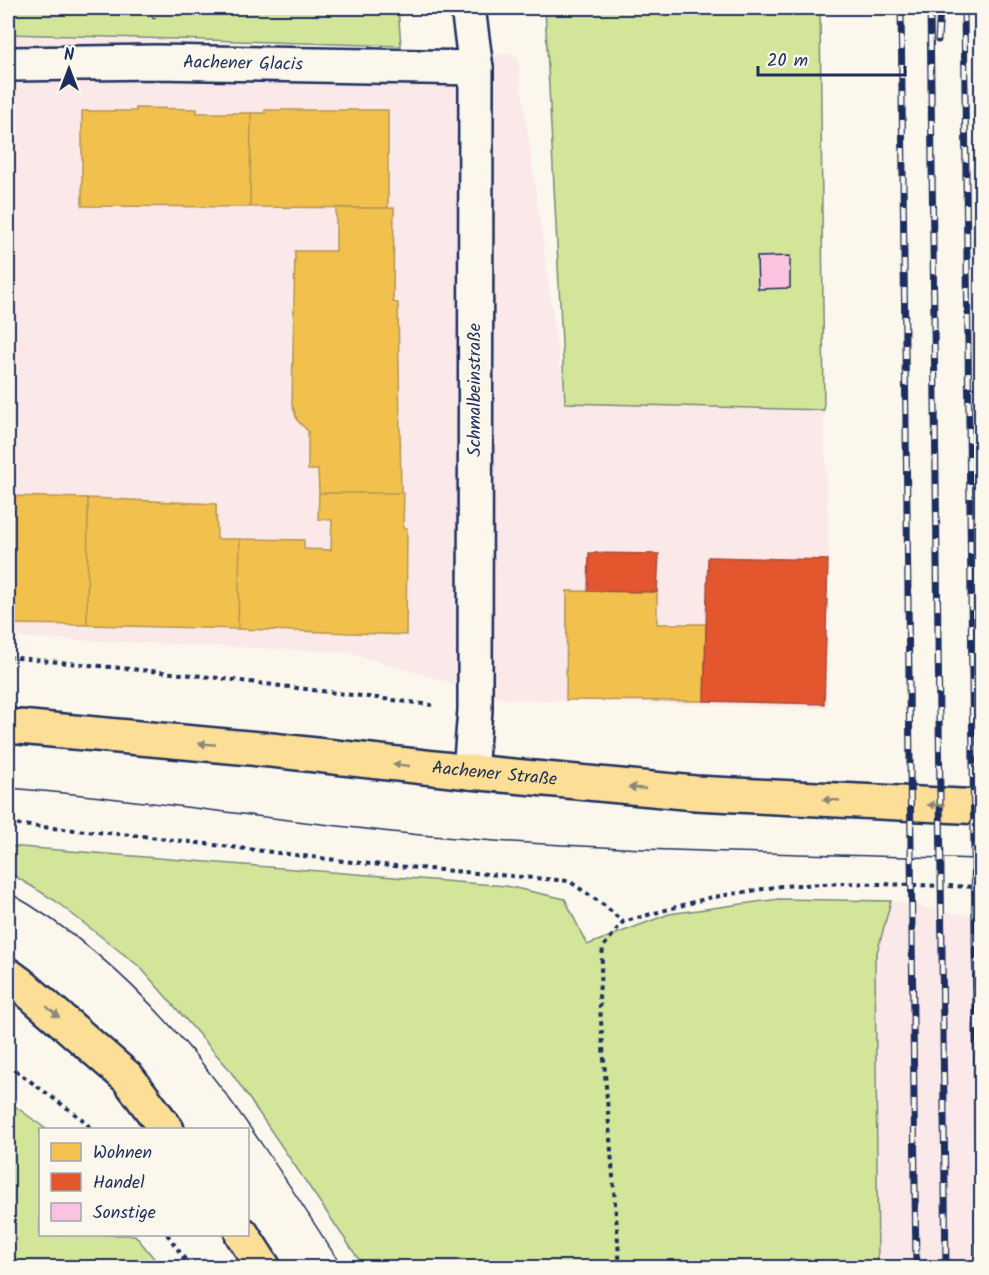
<svg xmlns="http://www.w3.org/2000/svg" width="989" height="1275" font-family="Kalam,sans-serif">
<style>
.built{fill:#fbe8e8}
.green{fill:#d3e599;stroke:#778a7c;stroke-width:1.5}
.homes{fill:#f2c14e;stroke:#b29553;stroke-width:1.5}
.shops{fill:#e4572e;stroke:#a84b3c;stroke-width:1.5}
.building{fill:#fac4e0;stroke:#1b2f5e;stroke-width:1.5}
.lines{fill:none;stroke-linecap:round;stroke-linejoin:round}
.minor-casing{stroke:#1b2f5e;stroke-width:38}
.major-casing{stroke:#1b2f5e;stroke-width:38}
.path{stroke:#1b2f5e;stroke-width:4;stroke-dasharray:4.5 4.5;stroke-linecap:butt}
.minor{stroke:#fbf7ec;stroke-width:33}
.major{stroke:#fcde96;stroke-width:33}
.tram{stroke:#1b2f5e;stroke-width:1.5}
.rail-casing{stroke:#1b2f5e;stroke-width:7}
.rail{stroke:#fbf7ec;stroke-width:4.5;stroke-dasharray:14;stroke-linecap:butt}
.oneway{fill:#8c867a}
.labels{text-anchor:middle;dominant-baseline:central;stroke-width:6;stroke-linejoin:round;paint-order:stroke}
.street-label{font-size:18px;fill:#1b2f5e;stroke:#fbf7ec}
</style>
<rect width="100%" height="100%" fill="#fbf7ec"/>
<filter id="ink" filterUnits="userSpaceOnUse"><feTurbulence type="fractalNoise" baseFrequency=".0167" numOctaves="2"/><feDisplacementMap in="SourceGraphic" scale="12" xChannelSelector="R" yChannelSelector="G"/><feConvolveMatrix kernelMatrix="1 2 1 2 8 2 1 2 1" color-interpolation-filters="sRGB"/></filter>
<g filter="url(#ink)">
<!-- built -->
<path class="built" d="M8,35L517,55L565,403L824,410L829,559L827,708L505,699L347,652L8,637Z
M891,901L981,918L982,1267L878,1268L875,960Z"/>
<!-- green -->
<path class="green" d="M8,8H398L401,46L8,34Z
M545,8H820L824,410L565,403Z
M8,846L506,886L565,899L587,945L669,914L779,899L891,901L875,960L878,1267H364L229,1069L140,967L54,900L8,872Z
M8,1101L46,1129L40,1130V1234L135,1235L161,1267H8Z"/>
<!-- homes -->
<path class="homes" d="M136,108L197,109V113H251L250,207L82,206V111H136Z
M265,110H388V208L250,207L251,113H265Z
M336,208H394L393,302L398,303L401,493H319L318,470H308V431L297,420L292,404L295,251H336Z
M319,493H404L403,528H407L406,635L238,629L240,539L304,540V549L331,550L332,520L318,519Z
M8,496L88,498L87,625L8,624Z
M88,498L216,504L217,539H240L238,629L87,625Z
M567,591L657,592V624H706L704,701L566,700Z"/>
<!-- shops -->
<path class="shops" d="M589,553L659,554L657,592L588,591Z
M708,557L828,560L824,704L704,701Z"/>
<!-- building -->
<path class="building" d="M790,256V288L758,289L757,257Z"/>
<g class="lines">
<defs>
<g id="minor">
<path d="M468,8L476,68L475,710L470,772"/>
<path id="s1" d="M11,64L156,62L476,68"/>
</g>
<g id="major">
<path id="s2" d="M8,726L271,750L470,772L695,793L982,807"/>
<path d="M8,975L19,983L128,1078L167,1130"/>
<path d="M242,1234L264,1268"/>
</g>
</defs>
<!-- minor casing -->
<use href="#minor" class="minor-casing"/>
<!-- major casing -->
<use href="#major" class="major-casing"/>
<!-- path -->
<path class="path" d="M154,8V19
M8,657L202,676L432,705
M8,824L142,836L360,863L569,881L605,906L623,922
M8,1065L86,1122L91,1130
M167,1234L191,1268
M620,1268L599,995L603,947L623,922L708,898L781,886L845,883L982,887"/>
<!-- minor -->
<use href="#minor" class="minor"/>
<!-- major -->
<use href="#major" class="major"/>
<!-- tram -->
<path class="tram" d="M8,788C149,799 290,823 432,836C615,852 798,853 982,859
M8,892C161,978 250,1124 343,1268"/>
<defs>
<path id="rail" d="M901,8L916,1268
M930,8L946,1268
M964,8L979,1268
M938,40L940,8"/>
</defs>
<!-- rail casing -->
<use href="#rail" class="rail-casing"/>
<!-- rail -->
<use href="#rail" class="rail"/>
</g>
<!-- one-way arrows -->
<defs><path id="oneway-solid" d="M-6-.8H1V-3.2L6.5 0L1 3.2V.8H-6Z" transform="scale(1.5)"/></defs>
<g class="oneway">
<use href="#oneway-solid" transform="translate(207 744) rotate(-175)"/>
<use href="#oneway-solid" transform="translate(401 765) rotate(-174)"/>
<use href="#oneway-solid" transform="translate(637 788) rotate(-175)"/>
<use href="#oneway-solid" transform="translate(831 800) rotate(-177)"/>
<use href="#oneway-solid" transform="translate(936 805) rotate(-178)"/>
<use href="#oneway-solid" transform="translate(53 1012) rotate(41)"/>
</g>
</g>
<g class="labels">
<!-- street labels -->
<g class="street-label">
<text stroke="none"><textPath href="#s1" startOffset="232">Aachener Glacis</textPath></text>
<text transform="translate(475 390) rotate(-90)">Schmalbeinstraße</text>
<text stroke="none"><textPath href="#s2" startOffset="489">Aachener Straße</textPath></text>
</g>
</g>
<!-- margin -->
<rect width="989" height="1275" fill="none" stroke="#fbf7ec" stroke-width="30"/>
<rect x="15" y="15" width="959" height="1245" fill="none" stroke="#1b2f5e" stroke-width="2" filter="url(#ink)"/>
<!-- legend -->
<rect x="39" y="1128" width="210" height="108" fill="#fbf7ec" stroke="#a1a7b3" stroke-width="1.5"/>
<rect x="51" y="1143" width="30" height="18" fill="#f2c14e" stroke="#a1a7b3" stroke-width="1.5"/>
<text x="93" y="1158" font-size="18" fill="#1b2f5e">Wohnen</text>
<rect x="51" y="1173" width="30" height="18" fill="#e4572e" stroke="#a1a7b3" stroke-width="1.5"/>
<text x="93" y="1188" font-size="18" fill="#1b2f5e">Handel</text>
<rect x="51" y="1203" width="30" height="18" fill="#fac4e0" stroke="#a1a7b3" stroke-width="1.5"/>
<text x="93" y="1218" font-size="18" fill="#1b2f5e">Sonstige</text>
<!-- north arrow -->
<g transform="translate(69 69)" stroke="#fbf7ec" stroke-width="4.5" paint-order="stroke">
<path d="M0-4.5L10 22L0 15L-10 22Z" fill="#1b2f5e"/>
<text y="-9" font-size="16" font-weight="bold" text-anchor="middle" fill="#1b2f5e">N</text>
</g>
<!-- scale -->
<path d="M758 66v9h147v-9" fill="none" stroke="#1b2f5e" stroke-width="3"/>
<text x="767" y="66" font-size="18" fill="#1b2f5e" stroke="#fbf7ec" stroke-width="4.5" paint-order="stroke">20 m</text>
</svg>
